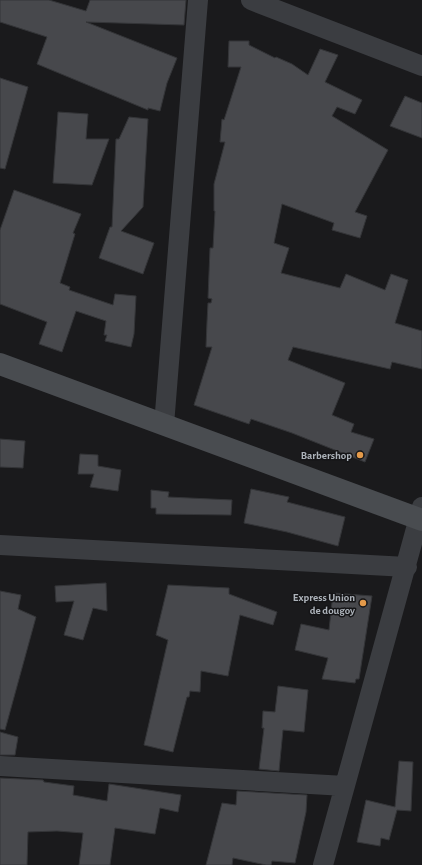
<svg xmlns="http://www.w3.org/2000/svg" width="422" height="865" font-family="'Alegreya Sans',sans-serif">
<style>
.building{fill:#47484c;stroke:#343538}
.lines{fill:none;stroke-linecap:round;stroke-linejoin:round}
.street{stroke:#3b3d41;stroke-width:20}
.secondary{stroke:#494c50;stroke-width:22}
.poi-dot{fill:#e49a4a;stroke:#151517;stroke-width:1.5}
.labels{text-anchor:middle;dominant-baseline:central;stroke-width:3;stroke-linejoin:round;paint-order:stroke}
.poi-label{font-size:11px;font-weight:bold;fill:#adb3ba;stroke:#151517;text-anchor:end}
</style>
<rect width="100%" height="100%" fill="#1a1a1c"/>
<!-- building -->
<path class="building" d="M0,0H49L86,11L90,0H186L184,25L86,22L177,58L167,83L160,111L148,108V110L37,64L47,37L0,22Z
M229,41H249V45L275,58L276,57L292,64L308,75L320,49L338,55L325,82L362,100L355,114L337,107L332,116L388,150L355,212L367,216L360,238L332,230L334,223L282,204L274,243L289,248L281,273L340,288L346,274L385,290L391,274L408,280L395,323L422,331V369L392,362L390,369L293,347L288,360L345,383L332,415L354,424L351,432L374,439L365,462L292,433L251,419L249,424L194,405L212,347H206L207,322L208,303H211L212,299L208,298L210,248H213L215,211H214V184L225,142H220L222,119L224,120L241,67H228Z
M0,78L28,87L5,169L0,168Z
M405,96L422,103V138L390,126Z
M58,112L88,114L86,139H109L92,185L53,183Z
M129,117L148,119L143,207L121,231L154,243L143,274L99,258L110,227H112L116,139H119Z
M14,190L81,214L73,233L75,234L60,283L70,287L69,290L113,305L115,294L136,296L134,334L131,347L105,341L107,335H104L106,321L76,311L62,352L39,344L47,322L0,304V230Z
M0,439L25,441L23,468L0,467Z
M80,454L98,455V466L121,470L118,491L90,487L94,474H78Z
M251,489L289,497L287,502L345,517L338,546L287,532L244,523Z
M151,490L169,492L168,497L232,500L231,515L156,514V508H151Z
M106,583L107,611L93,608L83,640L64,635L74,601L56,602L55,586Z
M168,585L229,588V594L277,612L273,625L240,615L228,676L201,671L200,692L190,691L189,697H187L173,752L144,745L168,640L156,635Z
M0,591L21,595L18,609L36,617L5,730L0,729Z
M333,593L372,596L359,679H356L355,683L322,679L328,658L295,650L301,624L329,630Z
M278,686L308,690L304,732L283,730L279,771L259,769L264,728H262L263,711L275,712Z
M0,732L18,737L15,755H0Z
M399,761L413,762L411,811L397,810L389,840L381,838L380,846L357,842L366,800L395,807Z
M0,778L43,780L44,782L74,786L73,795L107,801L109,784L181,795L178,812L160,808L155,834L115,828L110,865H79L83,833L57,831L28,832L27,865H0Z
M237,791L307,795L306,812L295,863L272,861L271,865H266L233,858L232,865H206L222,803L236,805Z"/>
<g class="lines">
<!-- street -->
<path class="street" d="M251,0L422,66
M164,425L198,0
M0,545L407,567
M0,766L345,786
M323,865L422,507"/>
<!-- secondary -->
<path class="secondary" d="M0,364L422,520"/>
</g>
<!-- markers -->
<g class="poi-dot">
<circle cx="360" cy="455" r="4"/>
<circle cx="363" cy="603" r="4"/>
</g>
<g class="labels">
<!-- poi labels -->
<g class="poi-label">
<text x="352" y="455">Barbershop</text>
<text x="355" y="597">Express Union<tspan x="355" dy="13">de dougoy</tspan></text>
</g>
</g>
</svg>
